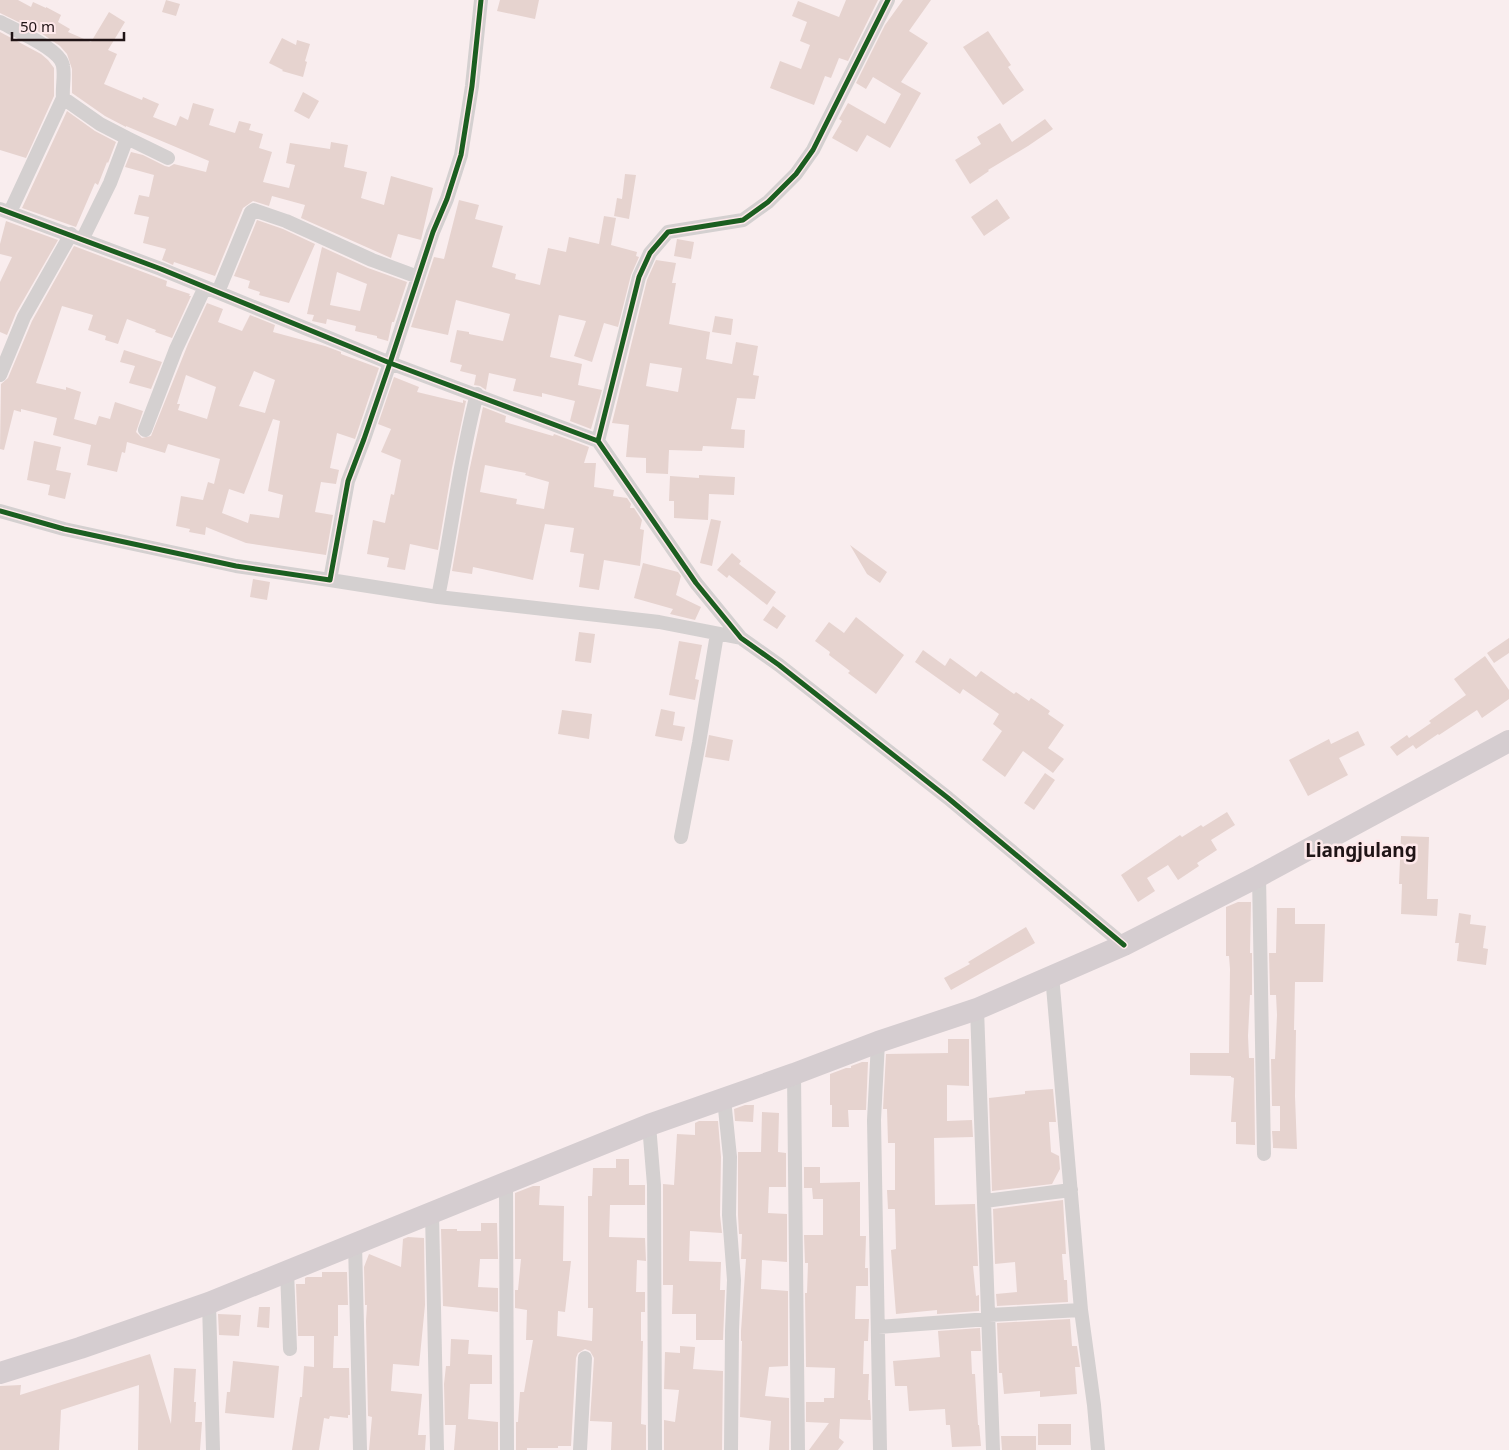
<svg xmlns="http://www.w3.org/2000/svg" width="1509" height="1450" font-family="'Noto Sans',sans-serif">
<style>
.building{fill:#e6d3cf;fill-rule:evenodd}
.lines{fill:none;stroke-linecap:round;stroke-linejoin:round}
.street{stroke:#d4d0d0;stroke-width:14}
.primary{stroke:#d5cdd0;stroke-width:22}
.cycleway-casing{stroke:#fee8ea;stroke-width:8}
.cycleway{stroke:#1b5e20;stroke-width:5}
.labels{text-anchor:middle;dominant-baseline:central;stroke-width:5;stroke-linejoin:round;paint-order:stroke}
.quarter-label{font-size:19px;font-weight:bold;fill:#201416;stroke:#fee8ea}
</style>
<rect width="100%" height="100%" fill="#f9edee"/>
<!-- building -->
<path class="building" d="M0,0H18L31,7L33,2L46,8V7L61,15L58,22L70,29L68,32L91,42L109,12L125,22L108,50L117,54L104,84L142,100L143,97L159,104L153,117L176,126L180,116L188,120L193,103L214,109L209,125L235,133L239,121L251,124L249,130L263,134L259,148L272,152L263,182L289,188L295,165L286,163L290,143L330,149L331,142L348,145L344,167L367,172L361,198L384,205L391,176L433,188L421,240L398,234L391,258L301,218L305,205L272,196L269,206L253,201L243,208L215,276L174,262L173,265L162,260L166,249L143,243L149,217L134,214L139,195L149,197L154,175L125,167L131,152L143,155L165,166L169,167L174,164L206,172L209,161L126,126V127L105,116L72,93V69L67,54L60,46L41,33L0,13Z
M166,0L180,4L176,16L162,12Z
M500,0H539L535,19L497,11Z
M846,0H878L848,61L839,58L831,78L825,76L814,105L770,88L780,61L801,69L810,45L800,41L807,22L792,16L798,1L839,17Z
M903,0H931L909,31L928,43L901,82L921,93L890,148L867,135L857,152L832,138L842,121L839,119L848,103L885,124L901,94L873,77L866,89L856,83L885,25Z
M988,31L1011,65L1008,67L1024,90L1003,105L963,47Z
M0,32L41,54L48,60L54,68V96L26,158L0,150Z
M282,38L296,45L297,40L310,44L305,61L307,62L303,77L282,71L283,70L269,63Z
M303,92L319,101L309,119L294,111Z
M67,111L95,131L116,142L108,163L107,162L98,185L95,183L76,227L22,208Z
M1045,119L1053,129L1028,146L988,170L989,171L970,184L955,160L981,144L977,137L1000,123L1012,142Z
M625,174L636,175L629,219L614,216L617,198L622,199Z
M997,199L1010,218L984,236L971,217Z
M459,200L479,205L475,219L503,226L492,267L516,274L515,279L540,285L548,248L566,252L569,237L599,244L604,216L616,218L611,245L637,252L636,256L639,257L631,275L618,327L604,323L592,362L574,356L586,321L559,315L550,357L582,364L578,385L602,390L591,429L570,421L575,401L542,393V397L513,391L516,379L489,373L486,390L480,386L474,385L476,375L460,371L462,365L450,362L457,330L469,332V334L503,341L510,314L456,300L448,335L411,327L434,257L444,259Z
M257,220L283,229L315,244L289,303L259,295L260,292L248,288L250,281L234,276Z
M6,221L58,240L16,313L7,335L0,332V282L12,257L0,254V244Z
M677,239L694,242L691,259L674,256Z
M74,246L167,281L166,286L190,294L189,296H191L172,338L155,332L156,330L127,319L118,344L105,340L106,336L88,330L93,315L62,306L36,383L66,390V387L81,392L74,419L96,425L99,416L110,419L115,402L143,411L136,432L142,438L151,436L188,344L207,303L223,309L218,322L242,331L250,315L275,325L273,332L325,346L341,352V354L379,368L355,439L337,433L330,468L339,470L336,484L321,482L315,512L333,515L326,555L246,543L206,527L205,535L189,532L190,529L176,526L181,496L203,500L208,482L214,484L220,459L168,444L165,453L127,442L125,453L122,452L117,472L87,465L91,445L53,435L57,418L21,409V412L14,410L4,450L0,449L1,384L8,378L32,321ZM254,371L275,380L265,413L239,406ZM186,375L216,387L207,419L178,410L180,404H177ZM273,419L280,421L268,491L283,495L279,518L250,514L248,523L222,513L229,489L244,494Z
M322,247L368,268L407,282L394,322H392L388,341L377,338V336L355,331L356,326L327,319L326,324L312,321L314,315L307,314ZM337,272L367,284L360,311L330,305Z
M656,260L676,263L672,283H676L669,324L710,332L706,359L732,364L736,342L758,346L753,375L759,376L755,399L737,398L731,429L745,430L744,448L703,446L702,451L669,450L668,474L646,473V458L626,457L629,425L612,423L647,280ZM650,363L682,368L678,392L646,386Z
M715,316L733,319L731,335L712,332Z
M124,350L162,362L151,389L129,383L135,366L120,362Z
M394,377L419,387L417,392L463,403V400L466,401L452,468L438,550L410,544L405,570L387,567L389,558L367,554L373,520L385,523L391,494L394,495L401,460L381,452L391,429L378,424Z
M483,407L506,416L505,422L553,436L554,434L589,447L584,463H596L594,487L614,490L613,496L627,498L631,504L630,508H634L642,520L640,529L644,530L640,566L604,560L599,590L579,587L584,554L570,552L574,528L545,524L533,580L473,567L472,574L452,571L469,472ZM485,465L526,473L525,475L549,482L544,509L516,504L517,499L480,492Z
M34,441L61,447L56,470L71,473L65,499L48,495L50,485L27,480Z
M699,475L735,477L734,495L709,494L708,520L674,518V501H669L670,476L699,478Z
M711,519L721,521L712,566L700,563Z
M850,545L887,572L880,583L867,574Z
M732,553L741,561L739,564L776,592L767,605L729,575L727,578L717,570Z
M643,563L678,572L681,576L676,595L701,607L695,620L670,614L673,609L634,598Z
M253,579L270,582L267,600L250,597Z
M773,606L786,616L777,629L763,620Z
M856,617L904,655L876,694L848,673L850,671L829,655L830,652L815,641L829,622L844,633Z
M579,632L595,634L591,663L575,661Z
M1509,638V653L1494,663L1487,653Z
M679,641L702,645L695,679L699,680L695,700L669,695Z
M923,650L945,666L950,658L976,677L981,671L1014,694L1016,692L1029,701L1031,698L1050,711L1048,714L1064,725L1048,748L1064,759L1053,773L1023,751L1005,777L982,760L1002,731L993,724L999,714L963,689L960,694L915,662Z
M1485,656L1509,690V699L1482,718L1477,710L1439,735L1438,734L1416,749L1413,745L1397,756L1390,747L1407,735L1409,738L1431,723L1429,721L1466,695L1454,679Z
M661,709L675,712L673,725L685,727L682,741L655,736Z
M562,710L592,714L589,739L558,734Z
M1358,731L1365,745L1339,758L1348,775L1308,796L1289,760L1329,739L1331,744Z
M709,735L733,740L729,761L705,757Z
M1045,773L1055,780L1034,810L1024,803Z
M1227,812L1235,825L1211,840L1217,850L1197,863L1199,866L1178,880L1168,865L1147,878L1155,891L1138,902L1121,875L1180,835L1182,837L1201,825L1203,827Z
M1401,836L1429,837L1427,899H1438L1437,916L1401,914L1402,884H1399Z
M1238,902H1251L1250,953H1252V995H1250L1248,1036L1249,1058H1254L1255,1145L1236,1144V1122H1231L1234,1078L1231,1077V1076L1190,1075V1053H1229L1230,969L1229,956H1226V907Z
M1277,908H1295V924H1325L1323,982H1295L1294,1030H1296L1295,1096L1297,1149L1273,1148V1145L1272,1131H1280V1106H1272L1271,1059H1275L1277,1015L1276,995H1270L1269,953H1276Z
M1459,913L1471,915L1470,924L1486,926L1483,948L1488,949L1486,965L1457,961L1459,943H1455Z
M1026,927L1035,943L951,990L944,978L970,964L968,962Z
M948,1039H969V1086L947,1085V1121L972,1120L973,1137L934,1138L935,1205L975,1204L978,1266H973L976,1296L979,1295V1311L937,1314V1310L896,1314L891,1250L896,1249L895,1209H888L887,1190H895V1143H888L887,1109H883L886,1054L948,1053Z
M862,1062H868L866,1110H848L849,1127H832V1105H830V1074L846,1068H851V1066Z
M1053,1089L1056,1122H1049L1051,1152L1059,1156L1060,1169L1052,1184L992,1191L989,1098L1025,1094V1091Z
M745,1105H754L753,1122L735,1121L734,1109Z
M762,1112L779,1113L778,1152L786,1153V1187H769L768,1213L787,1214V1262L762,1260L761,1289L788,1291V1366L769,1367L765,1396L789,1398V1450H769L771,1421L740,1417L742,1341H741V1331L746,1259H741L742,1234H739L738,1215V1152H761Z
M699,1121H718L721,1157L720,1215L722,1233L690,1231L689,1261L721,1262L720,1290H725L723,1340H696V1314H672L673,1285H663V1184L674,1185L677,1134L695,1135V1123Z
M616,1159H629V1185H645V1205H610L609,1237L645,1238L646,1261L637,1260L636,1292H645V1312H641V1341H643L641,1424L646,1425V1450H611L612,1422L590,1421L594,1358L590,1351L585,1349L578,1353L576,1358L571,1446H558V1448H527V1450H516V1422H518L520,1392H524L533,1340H526L527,1310L515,1308V1290H518L521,1259H515V1193L533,1186H540L539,1205L564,1206L563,1261H571L565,1312L558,1311L557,1336L592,1341L593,1308H588V1196H592L593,1168H616Z
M804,1167H820V1183L860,1182V1236H866L865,1268H868V1286H856L855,1319H869L868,1341H864L863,1374H869L868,1400H870L871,1420L840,1419L839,1438L844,1442L838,1450H809L829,1423L806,1422V1402H824V1398H834L835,1368L806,1367L805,1293H807L808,1263H805L804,1235H823V1199H813L812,1188H804Z
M1063,1200L1066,1254H1062L1064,1280H1067L1068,1302L997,1306L996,1294L1017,1292L1015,1262L995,1264L993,1209Z
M481,1223H497L498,1259H480L478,1287L498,1288V1312L443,1306L441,1229H457V1231H481Z
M408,1237L424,1238L425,1305L419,1366L393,1364L391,1391L422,1394L418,1435H426L425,1450H369L372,1417L368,1416L366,1321L367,1305H365L364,1267L369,1254L401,1267L403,1239Z
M322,1272H347L348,1305H338V1336H334L333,1368H349L350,1415H348V1418L330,1416L329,1419L324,1418L319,1450H292L300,1397H302L304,1366L314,1367V1336H298L296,1284H305V1278L307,1277H322Z
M259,1307H270L269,1328L257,1327Z
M218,1314L241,1315L239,1336L219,1335Z
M1070,1319L1072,1346H1077L1080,1367H1075L1077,1394L1040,1397V1391L1004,1394L1002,1373H999L997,1323Z
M980,1328L981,1351H971L972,1374H975L978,1425H979L981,1446L952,1447L950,1425H946L945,1409L909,1411L907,1386H895L893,1361L940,1357L938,1331Z
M451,1339L469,1340L468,1354L492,1355V1384H470L468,1419L498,1422V1450H454L456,1425H445L444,1384L446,1366H450Z
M680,1346L695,1347L693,1369L723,1371L722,1450H664V1420L675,1422L679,1390L664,1389L665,1352L680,1353Z
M150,1354L171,1424L174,1368L196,1369L194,1402H196L195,1422H202L200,1450H138L139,1385L61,1410L59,1450H0V1386L21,1385L20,1395Z
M233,1361L279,1366L274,1418L225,1413L227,1392H230Z
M1038,1424H1071V1445H1038Z
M1001,1436H1036V1450H1002Z"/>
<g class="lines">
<!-- street -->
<path class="street" d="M481,0L472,86L461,155L447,199L433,232L390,363L598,441L696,583L741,638L779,665L948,798L1124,945
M0,22C15,30 61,49 63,66C65,76 62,87 63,98L100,124L127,138
M0,209L161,269L390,363L364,439L348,481L330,580L236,566L64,529L0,511
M10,212L63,98
M83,238L110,183L127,138L168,158
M218,292L251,212L254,210L286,221L372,260L418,277
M0,375L24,317L71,234
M145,430L176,349L205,287
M598,441L639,277L650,253L668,232L743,220L768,202L796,174L813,150L888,0
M330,580L438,597L659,622L741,638
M438,597C452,530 459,461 477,394
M681,837L699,743L717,634
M1259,876L1264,1154
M1052,975L1081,1310L1094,1405L1098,1450
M977,1009L993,1450
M878,1042L874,1120L880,1450
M794,1074L798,1450
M724,1099L730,1157L729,1215L734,1280L732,1331L731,1450
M649,1125L654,1185L655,1450
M506,1183L507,1450
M985,1201L1071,1190
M432,1213L437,1450
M355,1243L360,1450
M287,1271L290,1349
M209,1303L213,1450
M989,1315L1081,1310
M878,1327L989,1319
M580,1450L585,1358"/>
<!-- primary -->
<path class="primary" d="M0,1373L80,1348L209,1303L649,1125L794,1074L878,1042L977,1009L1124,945L1259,876L1509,741"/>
<defs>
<path id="cycleway" d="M481,0L472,86L461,155L447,199L433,232L390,363L598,441L696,583L741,638L779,665L948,798L1124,945
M0,209L161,269L390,363L364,439L348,481L330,580L236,566L64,529L0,511
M598,441L639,277L650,253L668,232L743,220L768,202L796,174L813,150L888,0"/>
</defs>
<!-- cycleway casing -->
<use href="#cycleway" class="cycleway-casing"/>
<!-- cycleway -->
<use href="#cycleway" class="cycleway"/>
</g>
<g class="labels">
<!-- quarter labels -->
<g class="quarter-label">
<text x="1361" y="850">Liangjulang</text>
</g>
</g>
<!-- scale -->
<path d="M12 32v8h112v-8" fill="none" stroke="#201416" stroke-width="2.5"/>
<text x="20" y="32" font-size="15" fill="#201416" stroke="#fee8ea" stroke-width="4" paint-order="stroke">50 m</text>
</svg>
